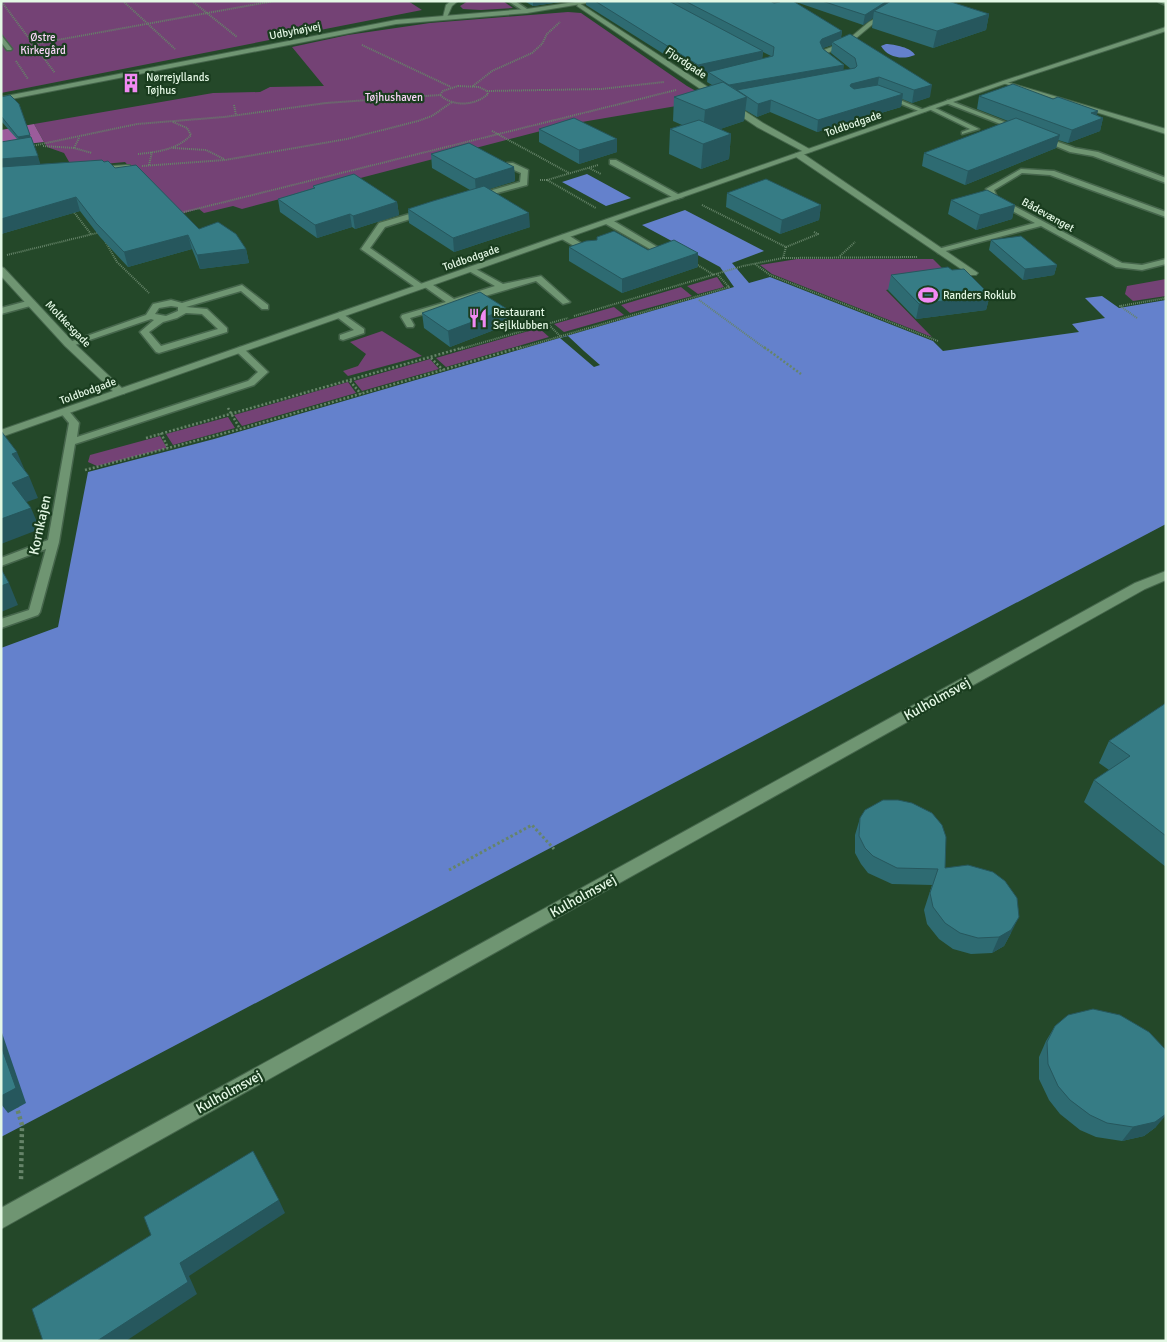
<svg xmlns="http://www.w3.org/2000/svg" width="1167" height="1342" font-family="Signika,sans-serif">
<style>
.green{fill:#744275}
.forest{fill:#9b5c9b}
.water{fill:#6481cc}
.pier{fill:#244829}
.lines{fill:none;stroke-linecap:round;stroke-linejoin:round}
.service-casing{stroke:#46664c;stroke-width:3}
.minor-casing{stroke:#46664c;stroke-width:2}
.tertiary-casing{stroke:#46664c;stroke-width:2}
.path-far3{stroke:#668469;stroke-width:2;stroke-dasharray:1 1;stroke-linecap:butt}
.path-far2{stroke:#668469;stroke-width:2.5;stroke-dasharray:2 2;stroke-linecap:butt}
.path-far1{stroke:#668469;stroke-width:3;stroke-dasharray:2.5 2.5;stroke-linecap:butt}
.path{stroke:#668469;stroke-width:4.5;stroke-dasharray:3 3;stroke-linecap:butt}
.service{fill:#6f9572;fill-rule:evenodd}
.minor{fill:#6f9572;fill-rule:evenodd}
.tertiary{fill:#6f9572;fill-rule:evenodd}
.wall{fill:#2e6b72;fill-rule:evenodd}
.shaded-wall{fill:#26575d}
.building{fill:#367c85;stroke:#26575d}
.labels{text-anchor:middle;dominant-baseline:central;stroke-width:4.5;stroke-linejoin:round;paint-order:stroke}
.far-street-label{font-size:11px;fill:#e4f8e5;stroke:#1a3d1f}
.far-park-label{font-size:11px;fill:#f8d5f7;stroke:#1a3d1f}
.far-poi-label{font-size:11px;fill:#e4f8e5;stroke:#1a3d1f;text-anchor:start}
.street-label{font-size:14px;fill:#e4f8e5;stroke:#1a3d1f}
</style>
<rect width="100%" height="100%" fill="#244829"/>
<!-- green -->
<path class="green" d="M1,1H408L422,10L1,93Z
M468,1H503L513,8L481,10L463,9L460,6Z
M568,12L581,13L687,86L712,100L564,125L242,209L233,206L204,213L199,209L173,216L125,162L72,167L64,153L47,147L34,124L213,93L260,92L270,87L324,86L292,47L348,35L430,23Z
M797,259H933L951,277L886,290L932,337L772,274L760,265Z
M717,277L724,287L698,294L687,286Z
M1166,279V296L1133,301L1125,294L1127,286Z
M681,287L692,296L630,313L621,305Z
M614,307L624,315L564,332L554,324Z
M539,328L549,337L446,367L436,358Z
M382,331L422,356L348,376L343,371L358,366L366,354L350,342Z
M430,359L439,369L362,391L354,381Z
M348,382L356,393L242,426L234,415Z
M228,417L235,428L173,445L166,434Z
M160,436L167,448L97,466L88,462L90,455Z"/>
<!-- forest -->
<path class="forest" d="M34,124L44,142L1,147V130Z"/>
<!-- water -->
<path class="water" d="M886,44C894,44 912,48 915,55C903,60 888,58 881,46Z
M587,174L631,198L606,206L562,182Z
M685,210L764,251L732,263L749,283L770,277L933,341L943,351L1079,332L1072,324L1105,318L1085,298L1102,296L1119,308L1166,300V524L1,1137V648L58,627L88,472L214,439L734,287L720,267L642,225Z"/>
<!-- pier -->
<path class="pier" d="M568,336L584,351L600,365L594,367L560,338Z"/>
<g class="lines">
<defs>
<path id="service" d="M508,1H515L530,11L525,12Z
M1158,1H1166V5L1159,2Z
M1,35L12,49L11,50H7L1,42Z
M884,95H888L926,111L921,112L884,97Z
M948,100L1020,128L1021,129L1016,130L946,103L945,102Z
M929,107H933L979,129L962,134V132L970,129L929,109Z
M1041,136L1075,148L1098,152L1166,178V183L1093,156L1070,152L1039,139V137Z
M610,160H616L683,197L676,199L610,164Z
M507,163H513L528,170L527,185L475,199V195L520,182L521,173L507,167Z
M1021,169L1054,171L1166,212V217L1050,175L1022,173L994,190L997,197L1122,263L1142,265L1166,259V264L1142,270L1116,267L1041,226L938,253V249L1035,223L991,200L986,189Z
M423,210L427,212L426,214L385,227L370,248L423,285L430,283L454,299L495,286L469,271V267H472L503,284L541,276L570,302L563,304L536,281L410,318L414,325L413,327H407L401,317L402,315L446,302L425,287L418,289L361,249L379,223Z
M606,220H612L664,251L657,253L606,224Z
M562,235H568L595,252L588,254L562,239Z
M242,285L268,305V309H262L241,291L186,307L207,309L227,328V332L159,353L156,352L140,332L154,320L151,319L72,346H66L64,344L146,315L153,304L171,300L182,303ZM171,306L178,307V311L166,316L155,314L159,308ZM186,313L202,314L218,329L161,346L149,332L163,322L177,318Z
M31,300L34,301V305L1,314V308Z
M340,312L364,329V333L343,340L340,339V335L354,330L337,317L336,315Z
M240,347L243,348L268,372L254,385L75,444L59,542L40,612L38,615L1,628V619L29,610L46,549L1,566V558L48,540L69,423L60,412L62,410H68L79,423L77,437L248,381L258,372L237,352L235,350Z"/>
<path id="minor" d="M451,1H458L452,6L447,17H443L446,5Z
M906,1H914L873,24L849,44L827,53L836,61V63H832L822,56L821,51L845,42L869,22Z
M579,3L763,123L813,151L806,153L757,127L577,6Z
M1003,81L1166,129V134L1003,83Z
M796,153H802L978,273L976,275H970L796,157Z
M127,165H130V169L96,171L92,169L96,167Z
M1,267L4,268L73,342L124,390L125,392L124,394H116L65,346L1,276Z
M1166,571V580L1145,589L1,1229V1208L1135,583Z"/>
<path id="tertiary" d="M582,1H599L527,13L396,24L1,101V97L396,20L527,9Z
M1166,27V31L1007,83L1,437V430L1003,81Z"/>
</defs>
<!-- service casing -->
<use href="#service" class="service-casing"/>
<!-- minor casing -->
<use href="#minor" class="minor-casing"/>
<!-- tertiary casing -->
<use href="#tertiary" class="tertiary-casing"/>
<!-- path-far3 -->
<path class="path-far3" d="M1,1L55,73
M123,1L175,49
M192,1L237,37
M362,45L451,87
M24,46L274,1
M16,61L28,79
M458,86L479,87L487,91L488,94C475,106 453,107 440,95L443,91Z
M473,86L492,71L532,53L542,44L547,34L560,22
M487,91L601,89L664,82
M234,105L236,115
M492,131L569,173
M79,138L74,148L92,153
M32,146L137,124L224,117L326,103L440,95
M43,146L74,148
M173,148L206,150L224,159
M138,154C157,152 177,150 191,135L187,128L173,122
M149,165L152,152
M142,166L225,160L347,139L418,121L432,116L452,102
M589,168L601,174
M540,180H547L596,208
M547,180L598,165
M702,205L786,247L783,258
M73,211L91,234
M180,213L676,90
M105,241L117,262L149,293
M786,247L818,234L814,232
M7,255L101,232
M840,256L855,242
M696,264L714,275
M755,264L770,275L938,341
M699,300L766,349
M574,316L743,266L783,258L917,257
M1137,318L1120,306L1166,298
M548,324L562,338
M460,349L568,318
M517,349L729,287L717,274"/>
<!-- path-far2 -->
<path class="path-far2" d="M764,347L801,374
M431,358L443,370
M350,381L361,394
M228,408L240,429
M161,433L168,448
M146,438L465,347
M85,470L240,429L521,347"/>
<!-- path-far1 -->
<path class="path-far1" d="M449,870L532,825L554,849"/>
<!-- path -->
<path class="path" d="M16,1105L22,1125L21,1180"/>
<!-- service -->
<use href="#service" class="service"/>
<!-- minor -->
<use href="#minor" class="minor"/>
<!-- tertiary -->
<use href="#tertiary" class="tertiary"/>
</g>
<!-- wall -->
<path class="wall" d="M524,1H567L533,6Z
M586,1H793L842,31L841,38L930,97L912,103L902,99L901,107L817,132L770,112L757,117L745,110L744,121L720,129L731,134L729,159L701,169L669,154L670,129L682,125L673,121L674,97L712,85L707,82L708,73L697,75L586,5ZM832,45L831,53L851,69L843,70L823,48ZM763,52L771,56L762,59Z
M793,1H948L989,14L986,30L933,48L872,28L873,18L863,25Z
M979,96L1097,115L1103,118L1100,131L1068,143L1058,140L1056,148L965,185L922,166L924,153L1008,121L977,109Z
M1,97L19,104L40,164L104,162L115,168L199,229L246,249L249,263L200,269L192,249L128,267L100,237L80,211L1,234V147L17,139L1,121Z
M539,129L617,152L579,164L539,142Z
M431,154L514,167L515,181L489,189L530,227L454,252L409,223L408,209L470,190L432,168Z
M313,186L397,202L399,215L355,229L352,227L317,238L280,212L278,199L313,188Z
M727,193L821,205L819,220L780,234L726,207Z
M951,200L1015,205L1012,219L976,230L948,214Z
M991,240L1057,265L1054,275L1023,280L989,250Z
M569,247L648,250L698,253V267L622,293L569,261Z
M952,270L990,295L986,310L916,319L888,290L891,275Z
M507,309V325L450,347L424,328L422,313Z
M1166,703V867L1084,802L1094,780L1109,770L1099,763L1109,741Z
M860,818L945,868L1011,933L1004,946L992,953L971,954L953,949L939,939L927,924L924,910L932,885L892,884L868,873L861,864L855,853V835Z
M1055,1026L1156,1127L1144,1136L1122,1141L1096,1137L1080,1130L1060,1114L1049,1100L1039,1079V1057L1046,1041Z"/>
<!-- shaded-wall -->
<path class="shaded-wall" d="M533,1H567L533,6Z
M887,1H897L874,11L873,18L863,25L865,15Z
M989,14L986,30L933,48L937,31Z
M842,31L840,41L832,42V45L820,49V42L822,39Z
M763,51L762,61L708,72V73L697,75L698,65Z
M844,65L843,75L741,93L729,85Z
M879,77L877,89L848,98L850,86L851,84Z
M932,85L930,97L912,103L914,90Z
M903,94L901,107L817,132L818,120Z
M747,97L744,121L703,135L705,110Z
M771,100L770,112L757,117L758,104Z
M1098,111L1095,121L1103,118L1100,131L1068,143L1072,130L1091,113Z
M731,134L729,159L701,169L703,144Z
M30,135L32,142L21,144L18,137Z
M1060,135L1056,148L965,185L968,171Z
M617,139V152L579,164V150Z
M38,156L42,170L1,173V159Z
M514,167L515,181L476,193L475,179Z
M76,197L80,211L1,234V219Z
M397,202L399,215L355,229L353,216Z
M821,205L819,220L780,234L782,220Z
M1015,205L1012,219L976,230L980,215Z
M529,213L530,227L454,252L453,238Z
M350,214L352,227L317,238L315,225Z
M188,235L192,249L128,267L124,252Z
M246,249L249,263L200,269L197,255Z
M698,253V267L622,293V279Z
M1057,265L1054,275L1023,280L1025,269Z
M990,295L986,310L916,319L919,304Z
M507,309V325L450,347L448,331Z
M17,452L26,473L12,454Z
M29,476L38,498L21,504L12,483Z
M31,508L40,529L1,544V519Z
M9,583L18,605L1,612V586Z
M1019,917L1011,933L1004,946L992,953L999,937Z
M1,1030L26,1103L8,1113L1,1104Z
M1166,1114V1115L1156,1127L1144,1136L1122,1141L1133,1127Z
M279,1200L285,1213L189,1276L197,1294L126,1341H97L180,1263Z"/>
<!-- building -->
<path class="building" d="M595,1H669L763,51L698,65Z
M685,1H770L774,3L780,2L781,1H793L842,31L822,39L820,42L823,49L844,65L729,85L708,72L773,56L774,47Z
M822,1H887L865,15Z
M891,1H948L989,14L937,31L874,11Z
M850,34L932,85L914,90L879,77L851,84L850,86L854,89L878,85L903,94L818,120L771,100L758,104L737,90L855,68L857,66L855,58L832,42Z
M723,82L747,97L705,110L674,97Z
M1013,84L1053,99L1058,97L1098,111L1091,113L1103,118L1072,130L979,96Z
M10,95L19,104L30,135L18,137L1,116V97Z
M574,118L617,139L579,150L539,129Z
M1016,118L1060,135L968,171L924,153Z
M699,120L731,134L703,144L670,129Z
M31,137L38,156L1,159V142Z
M469,143L514,167L475,179L431,154Z
M102,160L104,162L108,161L115,168L136,165L199,229L218,222L236,234L246,249L197,255L188,235L124,252L96,223L76,197L1,219V167Z
M354,174L397,202L353,216L350,214L315,225L278,199L315,188L313,186Z
M766,179L821,205L782,220L727,193Z
M484,186L529,213L453,238L408,209L433,201Z
M987,190L1015,205L980,215L951,200Z
M614,231L648,250L674,240L698,253L622,279L569,247L586,241L597,240V237Z
M1021,236L1057,265L1025,269L991,240Z
M948,267L952,270L964,269L990,295L919,304L891,275Z
M480,292L507,309L448,331L422,313Z
M1,431L17,452L12,454L29,476L12,483L31,508L1,519Z
M1,569L9,583L1,586Z
M1166,703V836L1094,780L1130,756L1109,741Z
M883,800H898L912,803L932,813L942,825L946,837L945,868L968,865L993,872L1005,881L1017,898L1019,917L1011,930L999,937L978,938L960,933L945,923L933,907L930,893L938,869L897,868L873,856L865,848L859,836L860,818L865,810Z
M1093,1009L1120,1015L1149,1032L1165,1049L1166,1051V1114L1155,1122L1133,1127L1107,1123L1090,1115L1070,1100L1058,1086L1048,1064L1047,1042L1055,1026L1068,1015Z
M1,1046L16,1088L1,1096Z
M253,1151L279,1200L180,1263L188,1282L97,1341H43L32,1309L151,1235L144,1217Z"/>
<!-- icons -->
<defs>
<symbol id="building-bare" viewBox="-9 -9 18 18"><path d="M-4-6H4V6H1V3H-1V6H-4ZM-2.5-4.3h1.7v1.8h-1.7ZM.8-4.3h1.7v1.8H.8ZM-2.5-1h1.7V.8h-1.7ZM.8-1h1.7V.8H.8Z" fill="#f28af3" stroke="#1a3d1f" stroke-width="2.5" paint-order="stroke"/></symbol>
<symbol id="stadium-bare" viewBox="-9 -9 18 18"><path d="M0-5a6.5 5 0 1 0 0 10a6.5 5 0 1 0 0-10ZM-3.5-1.8h7v3.6h-7Z" fill="#f28af3" stroke="#1a3d1f" stroke-width="2.5" paint-order="stroke"/></symbol>
<symbol id="restaurant-bare" viewBox="-9 -9 18 18"><path d="M-5-6h1v4h1v-4h1v4h1v-4h1v5L-1.5 .5V6h-2V.5L-5-1ZM5-6V6H3V1.5H1.5Q1.5-4 5-6Z" fill="#f28af3" stroke="#1a3d1f" stroke-width="2.5" paint-order="stroke"/></symbol>
</defs>
<g fill-rule="evenodd">
<use href="#building-bare" x="117" y="69" width="28" height="28"/>
<use href="#stadium-bare" x="914" y="281" width="28" height="28"/>
<use href="#restaurant-bare" x="464" y="304" width="28" height="28"/>
</g>
<g class="labels">
<!-- far-street labels -->
<g class="far-street-label">
<text transform="translate(295 31) rotate(-11)">Udbyhøjvej</text>
<text transform="translate(686 63) rotate(34)">Fjordgade</text>
<text transform="translate(853 124) rotate(-19)">Toldbodgade</text>
<text transform="translate(1048 215) rotate(29)">Bådevænget</text>
<text transform="translate(471 258) rotate(-19)">Toldbodgade</text>
<text transform="translate(68 324) rotate(46)">Moltkesgade</text>
<text transform="translate(88 391) rotate(-20)">Toldbodgade</text>
</g>
<!-- far-park labels -->
<g class="far-park-label">
<text x="43" y="37">Østre<tspan x="43" dy="13">Kirkegård</tspan></text>
<text x="394" y="97">Tøjhushaven</text>
</g>
<!-- far-poi labels -->
<g class="far-poi-label">
<text x="146" y="77">Nørrejyllands<tspan x="146" dy="13">Tøjhus</tspan></text>
<text x="943" y="295">Randers Roklub</text>
<text x="493" y="312">Restaurant<tspan x="493" dy="13">Sejlklubben</tspan></text>
</g>
<!-- street labels -->
<g class="street-label">
<text transform="translate(40 525) rotate(-78)">Kornkajen</text>
<text transform="translate(937 699) rotate(-29)">Kulholmsvej</text>
<text transform="translate(583 896) rotate(-29)">Kulholmsvej</text>
<text transform="translate(229 1092) rotate(-29)">Kulholmsvej</text>
</g>
</g>
<!-- border -->
<rect width="1167" height="1342" fill="none" stroke="#e4f8e5" stroke-width="5"/>
</svg>
